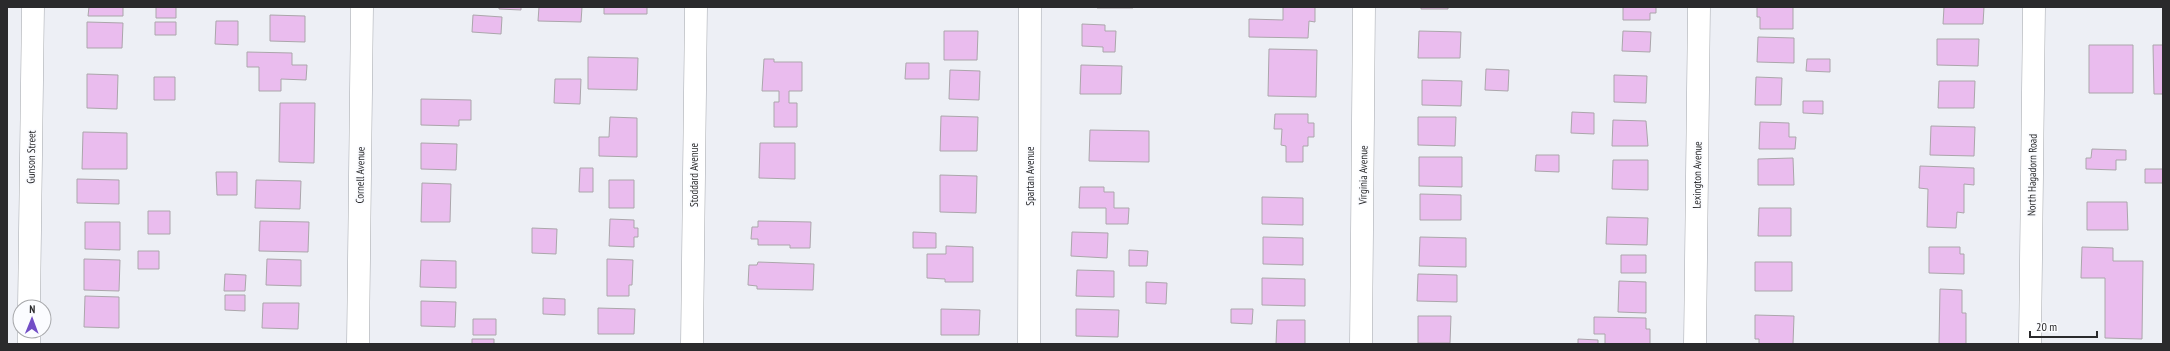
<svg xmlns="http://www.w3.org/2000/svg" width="2170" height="351" font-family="'PT Sans Narrow',sans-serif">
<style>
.building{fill:#eabcee;stroke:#aba6ab}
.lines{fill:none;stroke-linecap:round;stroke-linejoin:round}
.minor-casing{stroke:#a4a7ac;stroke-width:23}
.tertiary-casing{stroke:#a4a7ac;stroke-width:23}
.minor{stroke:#fff;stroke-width:22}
.tertiary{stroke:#fff;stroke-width:22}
.labels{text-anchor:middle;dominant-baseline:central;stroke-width:3.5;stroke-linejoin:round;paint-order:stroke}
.street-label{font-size:11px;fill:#2a2a2c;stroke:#fbfcff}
</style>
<rect width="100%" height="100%" fill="#edeff5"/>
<!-- building -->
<path class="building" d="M89,7H123V16H88Z
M156,7H176V18H156Z
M499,7H521V10L499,9Z
M539,7H582L581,22L538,21Z
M604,7H647V14H604Z
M1097,7H1133V8H1097Z
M1283,7H1315V22L1309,21L1308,38L1249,37V19L1283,20Z
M1421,7H1448V9H1421Z
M1623,7H1656V13H1650V20H1623Z
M1757,7H1793V29H1760V17H1757Z
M1944,7H1984L1983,24H1943Z
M270,15L305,16V42L270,41Z
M473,15L502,17L501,34L472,32Z
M216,21H238V45L215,44Z
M87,22L123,23L122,48H87Z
M155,22H176V35H155Z
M1082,24L1105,25V31H1116L1115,52H1103V47L1082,46Z
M944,31H978L977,60H944Z
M1419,31L1461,32L1460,58H1418Z
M1623,31L1651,32L1650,52L1622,51Z
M1758,37L1794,38V63L1757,62Z
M1937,39H1979L1978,66L1937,65Z
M2089,45H2133V93H2089Z
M2153,45H2163V94H2154Z
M1269,49L1317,50L1316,97L1268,96Z
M247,52L292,53V65H307L306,80L281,79V91H259V67H247Z
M588,57L638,58L637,90L588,89Z
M764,59H774V62H802V91H789V103H797V127H774V102H779V91H762Z
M1807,59H1830V72L1806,71Z
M906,63H929V79H905Z
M1081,65L1122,66L1121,94H1080Z
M1486,69L1509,70L1508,91L1485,90Z
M950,70L980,71L979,100L949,99Z
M87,74L118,75L117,109L87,108Z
M1614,75L1647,76L1646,103L1614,102Z
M154,77H175V100H154Z
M1756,77L1782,78L1781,105H1755Z
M555,79H581L580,104L554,103Z
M1422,80L1462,81L1461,106L1422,105Z
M1939,81H1975L1974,108H1938Z
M421,99L471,100V120H459V126L421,125Z
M1803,101H1823V114L1803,113Z
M280,103H315L314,163L279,162Z
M1572,112L1594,113V134L1571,133Z
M1275,114H1308V123H1314V137H1308V146H1303V162H1286V146L1281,145L1282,129H1274Z
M941,116L978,117L977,151H940Z
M610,117L637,118V157L599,156V137H609Z
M1418,117H1456L1455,146L1418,145Z
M1613,120L1646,121L1648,146H1612Z
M1760,122L1789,123V137H1796L1795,149H1759Z
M1931,126L1975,127L1974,156L1930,155Z
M1090,130L1149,131V162L1089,161Z
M83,132L127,133V169H82Z
M421,143L457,144L456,170L421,169Z
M760,143H795V179L759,178Z
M2092,149L2126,150V160H2116V170L2086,169V158H2091Z
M1536,155H1559V172L1535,171Z
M1419,157H1462V187L1419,186Z
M1793,158L1794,185H1758V159Z
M1613,160H1648V190L1612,189Z
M1920,166L1974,168V185L1964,184V213L1957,212L1956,228L1927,227L1928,189L1919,188Z
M580,168H593V192H579Z
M2145,169H2163V183H2145Z
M216,172H237V195H217Z
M940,175L977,176L976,213L940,212Z
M77,179L119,180V204L77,203Z
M256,180L301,181L300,209L255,208Z
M609,180H634V208H609Z
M422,183L451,184L450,222H421Z
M1080,187H1104V192H1114V208H1129L1128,224H1106V208H1079Z
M1420,194L1461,195V220H1420Z
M1262,197L1303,198V225L1262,224Z
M2087,202H2127L2128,230H2087Z
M1759,208H1791V236H1758Z
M148,211H170V234H148Z
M1607,217L1648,218L1647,245L1606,244Z
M610,219L634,220V228H638V237H634V247L609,246Z
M260,221L309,222L308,252L259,251Z
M758,221L811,222L810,248H790V245H758V239H751L752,227H758Z
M85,222H120V250L85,249Z
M532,228L557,229L556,254L532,253Z
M913,232L936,233V248H913Z
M1072,232L1108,233L1107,258L1071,256Z
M1263,237L1303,238V265L1263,264Z
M1420,237L1466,238V267L1419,266Z
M946,246L973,247V282H945V279L927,278V254H946Z
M1929,247H1960V254H1964V274L1929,273Z
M2082,247L2113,248V261H2143L2142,339L2105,338V278H2081Z
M1129,250L1148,251L1147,266H1129Z
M138,251H159V269H138Z
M1621,255H1646V273H1621Z
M84,259L120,260L119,291L84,290Z
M267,259L301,260V286L266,285Z
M607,259L633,260L632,285H629V296H607Z
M421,260L456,261V288L420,287Z
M758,262L814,264L813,290L757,289V286L748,285L749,265H757Z
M1755,262H1792V291H1755Z
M1077,270L1114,271V297L1076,296Z
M225,274L246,275L245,291H224Z
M1418,274L1457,275V302L1417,301Z
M1262,278L1305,279V306L1262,305Z
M1619,281L1646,282V313L1618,312Z
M1146,282L1167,283L1166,304L1146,303Z
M1940,289L1962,290V313H1966V344H1939Z
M225,295H245V311L225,310Z
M85,296L119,297V328L84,327Z
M543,298L565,299V315L543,314Z
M421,301L456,302L455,327L421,326Z
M263,303H299L298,329L262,328Z
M598,308L635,309L634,334H598Z
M941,309L980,310L979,335H941Z
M1076,309L1119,310L1118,337L1076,336Z
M1231,309H1253L1252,324L1231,323Z
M1755,315L1794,316L1793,344H1759V339H1755Z
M1418,316H1451L1450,343H1418Z
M1594,317L1646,318V329H1650V344H1605V334H1594Z
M473,319H496V335H473Z
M1277,320H1305V344H1276Z
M472,339H494V344H472Z
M1578,339L1598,340V344H1578Z"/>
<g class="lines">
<defs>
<path id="minor" d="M29,307L33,7
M29,344V331
M358,344L362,7
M692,344L696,7
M1029,344L1030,7
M1361,344L1364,7
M1695,344L1699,7"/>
<path id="tertiary" d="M2030,344L2034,7"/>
</defs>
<!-- minor casing -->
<use href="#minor" class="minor-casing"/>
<!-- tertiary casing -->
<use href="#tertiary" class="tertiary-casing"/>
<!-- minor -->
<use href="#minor" class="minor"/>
<!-- tertiary -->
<use href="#tertiary" class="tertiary"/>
</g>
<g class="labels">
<!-- street labels -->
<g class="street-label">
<text transform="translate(31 157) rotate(-89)">Gunson Street</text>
<text transform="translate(360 175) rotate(-89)">Cornell Avenue</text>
<text transform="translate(694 175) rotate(-90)">Stoddard Avenue</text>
<text transform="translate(1363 175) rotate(-89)">Virginia Avenue</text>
<text transform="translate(1697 175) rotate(-89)">Lexington Avenue</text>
<text transform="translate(2032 175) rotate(-89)">North Hagadorn Road</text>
<text transform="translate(1030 176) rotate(-90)">Spartan Avenue</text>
</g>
</g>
<!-- border -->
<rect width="2170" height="351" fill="none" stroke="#2a2a2c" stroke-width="16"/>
<!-- north arrow -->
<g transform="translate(32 319) rotate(1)"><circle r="19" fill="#fbfcff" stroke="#a7a8ab"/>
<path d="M0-3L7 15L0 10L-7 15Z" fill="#724dc6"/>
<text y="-6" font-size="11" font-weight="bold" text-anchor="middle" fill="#2a2a2c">N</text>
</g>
<!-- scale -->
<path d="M2030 331v6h67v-6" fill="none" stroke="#2a2a2c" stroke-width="2"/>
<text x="2036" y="331" font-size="12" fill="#2a2a2c" stroke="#fbfcff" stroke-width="3" paint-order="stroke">20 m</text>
</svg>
